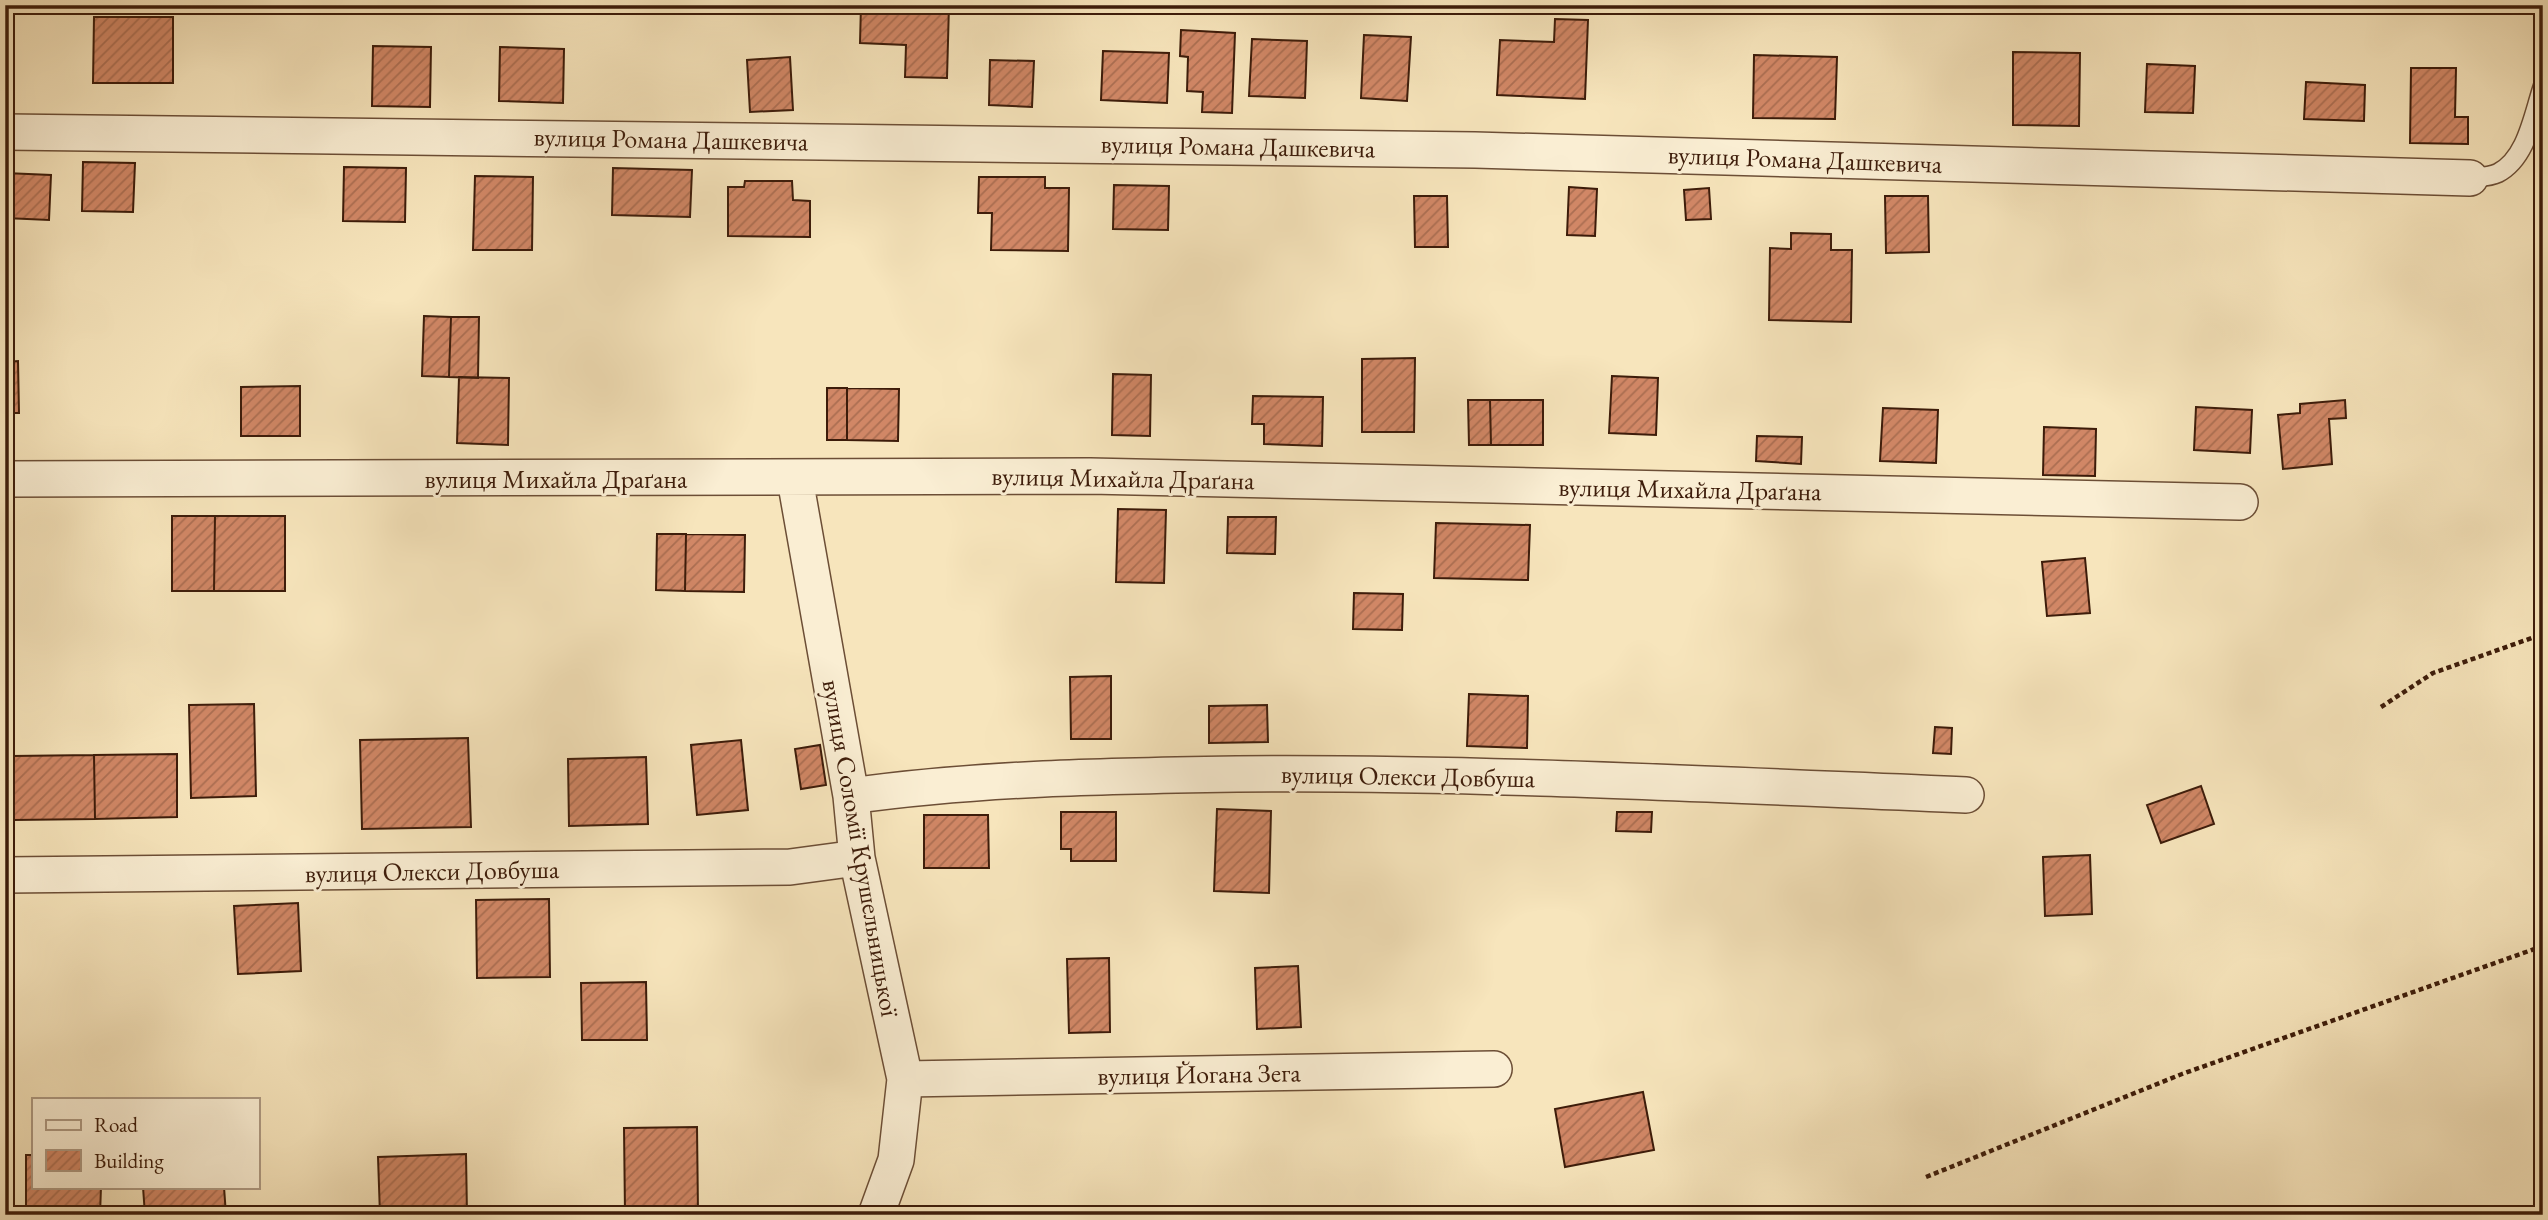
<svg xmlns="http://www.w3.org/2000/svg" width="2548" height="1220" font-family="'EB Garamond',serif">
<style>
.building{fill:url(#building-hatch);stroke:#3d1c0a;stroke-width:2}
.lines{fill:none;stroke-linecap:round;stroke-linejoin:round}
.lane-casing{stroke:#6c4e36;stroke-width:21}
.street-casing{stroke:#6c4e36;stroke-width:38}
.path{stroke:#3d1c0a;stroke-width:4.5;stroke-dasharray:5 3.5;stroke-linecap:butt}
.lane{stroke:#faeed3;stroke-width:18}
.street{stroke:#faeed3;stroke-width:35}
.labels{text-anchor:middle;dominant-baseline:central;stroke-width:6;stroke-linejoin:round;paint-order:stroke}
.street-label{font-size:26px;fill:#3d1c0a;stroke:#faeed3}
</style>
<defs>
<pattern id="building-hatch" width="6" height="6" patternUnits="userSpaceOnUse" patternTransform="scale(1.75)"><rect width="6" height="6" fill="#d18766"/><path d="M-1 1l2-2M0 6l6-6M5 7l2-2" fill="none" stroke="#ab6e52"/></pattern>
</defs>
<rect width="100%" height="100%" fill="#f7e5bc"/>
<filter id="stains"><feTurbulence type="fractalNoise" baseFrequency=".00286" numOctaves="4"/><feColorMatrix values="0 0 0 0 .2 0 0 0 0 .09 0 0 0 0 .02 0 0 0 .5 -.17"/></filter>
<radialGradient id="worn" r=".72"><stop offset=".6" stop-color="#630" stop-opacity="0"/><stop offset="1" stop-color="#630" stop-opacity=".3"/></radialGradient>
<!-- building -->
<path class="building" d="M861,5H949L947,78L905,77L906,45L860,43Z
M94,17H173V83H93Z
M1555,19L1588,20L1585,99L1497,95L1500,40L1554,42Z
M1181,30L1235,33L1232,113L1202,112L1203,92L1187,91L1188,57L1180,56Z
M1364,35L1411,37L1407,101L1361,98Z
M1252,39L1307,41L1305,98L1249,96Z
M373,46L431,47L430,107L372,106Z
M500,47L564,49L563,103L499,101Z
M1103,51L1169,53L1167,103L1101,100Z
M2013,52L2080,53L2079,126L2013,125Z
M1754,55L1837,57L1835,119L1753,118Z
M790,57L793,110L750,112L747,60Z
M990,60L1034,61L1032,107L989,105Z
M2147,64L2195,66L2193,113L2145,112Z
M2411,68H2456L2455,117H2468V144L2410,143Z
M2306,82L2365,85L2364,121L2304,119Z
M83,162L135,163L133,212L82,211Z
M344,167L406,168L405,222L343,221Z
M613,168L692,170L690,217L612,215Z
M5,173L51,175L49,220L5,218Z
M475,176L533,177L532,250H473Z
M979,177H1045V188H1069L1068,251L991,250L992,213H978Z
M745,181H792L793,200L810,201V237L728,236V187H744Z
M1114,185L1169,186L1168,230L1113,229Z
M1569,187L1597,189L1595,236L1567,235Z
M1709,188L1711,219L1686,220L1684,190Z
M1414,196H1447L1448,247H1415Z
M1885,196H1928L1929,252L1886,253Z
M1791,233L1831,234V250H1852L1851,322L1769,320L1770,248L1791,249Z
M424,316L451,317L449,377L422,376Z
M451,317H479L478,378L449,377Z
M1415,358L1414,432H1362V359Z
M18,361L19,413H5V362Z
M1113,374L1151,375L1150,436L1112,435Z
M1612,376L1658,378L1656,435L1609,433Z
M459,377L509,378L508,445L457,443Z
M300,386V436H241V387Z
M827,388H847V440H827Z
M847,388L899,389L898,441L847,440Z
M1253,396L1323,397L1322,446L1264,444V424H1252Z
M1468,400H1490L1491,445H1469Z
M1490,400H1543V445H1491Z
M2345,400L2346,418L2329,419L2332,464L2283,469L2278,415L2300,413V404Z
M2196,407L2252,410L2250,453L2194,450Z
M1883,408L1938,410L1936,463L1880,461Z
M2044,427L2096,429L2095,476L2043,475Z
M1757,436L1802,437L1801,464L1756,461Z
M1118,509L1166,510L1164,583L1116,582Z
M172,516H215L214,591H172Z
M215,516H285V591H214Z
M1228,517H1276L1275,554L1227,553Z
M1436,523L1530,525L1528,580L1434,578Z
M657,534H686L685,591L656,590Z
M686,534L745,535L744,592L685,591Z
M2085,558L2090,613L2047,616L2042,562Z
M1354,593L1403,594L1402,630L1353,629Z
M1111,676V739H1071L1070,677Z
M1469,694L1528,696L1527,748L1467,746Z
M254,704L256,796L191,798L189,705Z
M1267,705L1268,742L1209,743V706Z
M1935,727L1952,728L1951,754L1933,753Z
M468,738L471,827L362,829L360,740Z
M741,740L748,810L697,815L691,745Z
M820,745L826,785L801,789L795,749Z
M177,754V817L95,819L94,755Z
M94,755L95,819L13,820L12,756Z
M646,757L648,824L569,826L568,759Z
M2201,786L2214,824L2161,843L2147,805Z
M1217,809L1271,811L1269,893L1214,891Z
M1061,812H1116V861H1071V849H1061Z
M1617,812H1652L1651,832L1616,831Z
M924,815H988L989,868H924Z
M2090,855L2092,914L2045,916L2043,857Z
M549,899L550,977L477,978L476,900Z
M298,903L301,971L238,974L234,906Z
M1109,958L1110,1032L1069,1033L1067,959Z
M1298,966L1301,1027L1257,1029L1255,968Z
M646,982L647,1040H582L581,983Z
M1643,1092L1654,1150L1565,1167L1555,1109Z
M697,1127L698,1212L625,1213L624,1128Z
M466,1154L467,1215H380L378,1157Z
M26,1155H33V1187H101L100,1215H26Z
M143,1187H224L226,1215H145Z"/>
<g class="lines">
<defs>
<path id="lane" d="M2470,178C2479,177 2490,177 2498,173C2527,158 2533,115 2543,86"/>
<path id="street" d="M5,132L1475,150L2470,178
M5,479L1090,476L2240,502
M795,479L851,796L857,858L905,1079L896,1160L876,1215
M851,796C979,778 1108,776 1237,774C1480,772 1723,785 1966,795
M5,875L790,867L857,858
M905,1079L1494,1069"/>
</defs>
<!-- lane casing -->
<use href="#lane" class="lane-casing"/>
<!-- street casing -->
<use href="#street" class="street-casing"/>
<!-- path -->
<path class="path" d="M2381,707L2433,673L2543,634
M1926,1177L2182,1074L2543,946"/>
<!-- lane -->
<use href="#lane" class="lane"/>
<!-- street -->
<use href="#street" class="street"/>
</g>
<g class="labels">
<!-- street labels -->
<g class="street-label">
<text transform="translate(671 139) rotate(1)">вулиця Романа Дашкевича</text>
<text transform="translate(1238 146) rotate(1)">вулиця Романа Дашкевича</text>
<text transform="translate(1805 159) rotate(2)">вулиця Романа Дашкевича</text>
<text transform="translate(1123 478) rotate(1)">вулиця Михайла Драґана</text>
<text x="556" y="479">вулиця Михайла Драґана</text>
<text transform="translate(1690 489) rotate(1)">вулиця Михайла Драґана</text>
<text transform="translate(1408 776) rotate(1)">вулиця Олекси Довбуша</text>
<text transform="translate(861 848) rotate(80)">вулиця Соломії Крушельницької</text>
<text transform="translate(432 871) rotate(-1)">вулиця Олекси Довбуша</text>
<text transform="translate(1199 1074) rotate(-1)">вулиця Йогана Зега</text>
</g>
</g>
<!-- margin -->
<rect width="2548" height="1220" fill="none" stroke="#f7e5bc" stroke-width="28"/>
<rect x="7" y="7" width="2534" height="1206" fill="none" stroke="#3d1c0a" stroke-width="3.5"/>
<rect x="14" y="14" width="2520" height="1192" fill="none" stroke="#3d1c0a" stroke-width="2"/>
<!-- legend -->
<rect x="32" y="1098" width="228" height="91" fill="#faeed3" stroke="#ae9a83" stroke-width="2"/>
<rect x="46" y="1120" width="35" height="10" fill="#faeed3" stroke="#ae9a83" stroke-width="2"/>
<text x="94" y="1132" font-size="21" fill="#3d1c0a">Road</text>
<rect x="46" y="1150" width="35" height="21" fill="url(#building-hatch)" stroke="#ae9a83" stroke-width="2"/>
<text x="94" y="1168" font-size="21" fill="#3d1c0a">Building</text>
<rect width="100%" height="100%" filter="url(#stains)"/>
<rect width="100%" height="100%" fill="url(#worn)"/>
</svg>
